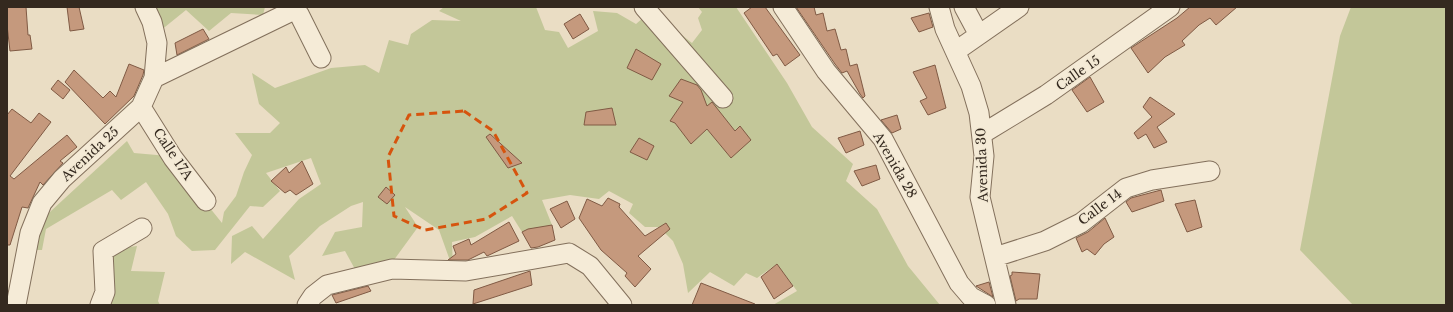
<svg xmlns="http://www.w3.org/2000/svg" width="1453" height="312" font-family="'Libre Baskerville',serif">
<style>
.green{fill:#c3c799}
.building{fill:#c5997d;stroke:#805a44}
.lines{fill:none;stroke-linecap:round;stroke-linejoin:round}
.minor-casing{stroke:#83705c;stroke-width:21}
.minor{stroke:#f5ebd7;stroke-width:19}
.marked{fill:none;stroke:#d6540e;stroke-width:3;stroke-dasharray:8 5;stroke-linejoin:round}
.labels{text-anchor:middle;dominant-baseline:central;stroke-width:3;stroke-linejoin:round;paint-order:stroke}
.street-label{font-size:13px;fill:#34291f;stroke:#f2e8d3}
</style>
<rect width="100%" height="100%" fill="#eaddc4"/>
<!-- green -->
<path class="green" d="M145,7H265L263,15L231,13L209,31L186,10L160,31Z
M444,7H536L545,30L559,32L568,48L598,31L593,11L617,13L636,24L651,11L692,43L702,30L698,18L702,12L698,7H736L787,83L812,127L853,164L846,181L877,209L908,266L940,305H773L797,291L777,264L757,278L746,273L734,286L710,272L688,293L683,264L673,241L659,227H645L629,213L633,204L609,191L599,199L570,195L542,200L552,225L522,232L512,216L475,237L452,242L453,269L439,230L405,207L418,227L391,264L356,271L345,251L322,256L335,232L362,227L363,202L351,206L320,226L289,256L295,280L245,252L231,264L232,236L252,226L263,239L299,199L321,184L311,158L266,173L280,191L263,207L250,206L215,250L192,251L176,236L168,214L146,182L121,200L112,190L46,229L42,250H34L39,222L127,141L134,153L168,156L222,223L224,212L236,196L244,172L252,155L235,133H270L280,123L259,104L252,73L275,88L331,68L365,65L379,73L389,40L408,45L411,34L432,20L461,21L439,11Z
M1351,7H1446V305H1353L1300,250L1340,36Z
M137,246L131,271L165,272L158,301L160,305H105L107,250Z"/>
<!-- building -->
<path class="building" d="M7,7H26L28,35H30L32,49L10,51L7,25Z
M67,7H79L84,29L70,31Z
M752,7H765L800,55L785,66L777,54L773,56L744,13Z
M796,7H814L816,15L823,13L827,31L835,29L841,50L846,49L850,66L857,64L865,96L863,98L860,94L847,71L842,73L835,64Z
M1190,7H1237L1216,25L1210,18L1199,25L1182,41L1185,45L1165,57L1148,73L1131,48L1177,18Z
M929,13L933,27L919,32L911,18Z
M580,14L589,29L573,39L564,24Z
M203,29L209,39L177,55L175,43Z
M636,49L661,64L652,80L627,68Z
M129,64L144,70L143,75L134,96L105,124L65,82L74,70L103,98L110,91L116,97Z
M935,65L946,108L928,115L920,101L927,98L913,72Z
M1090,77L1104,102L1087,112L1072,90Z
M681,79L697,85L701,90L707,106L712,102L735,131L740,126L751,140L731,158L707,129L691,144L675,123L670,121L683,102L669,96Z
M58,80L70,90L63,99L51,89Z
M1150,97L1175,114L1157,127L1167,142L1154,148L1146,134L1138,139L1134,133L1152,117L1143,107Z
M612,108L616,125H584L586,112Z
M12,109L31,123L39,113L51,122L10,176L14,179L67,135L77,147L60,161L63,163L43,185L40,182L28,208L22,207L10,245H7V115Z
M897,115L901,129L892,133L881,120Z
M860,131L864,145L846,153L838,138Z
M490,134L522,163L508,168L486,137Z
M639,138L654,146L647,160L630,152Z
M302,161L313,184L296,195L290,190L285,193L271,181L286,167L289,173Z
M876,165L880,179L862,186L854,171Z
M386,187L395,195L387,204L378,197Z
M1161,190L1164,201L1132,212L1126,202L1131,198Z
M608,198L620,204L619,207L645,236L666,223L670,229L638,256L651,269L635,287L625,276L627,273L601,250L579,218L587,199L602,206Z
M1195,200L1202,227L1187,232L1175,204Z
M567,201L575,219L561,228L550,209Z
M1105,218L1114,237L1104,244L1095,255L1087,249L1082,252L1076,238L1088,232Z
M509,222L519,241L487,256L484,252L468,260H448L456,254L453,246L469,239L471,245Z
M552,225L555,240L538,247L531,248L522,232L528,229Z
M777,264L793,286L774,299L761,277Z
M530,271L532,285L473,304L474,290Z
M1012,272L1040,274L1037,299H1019L1016,301L1010,276L1012,275Z
M989,282L993,297L976,286Z
M701,283L755,304L754,305H692Z
M368,286L371,291L336,303L332,295Z"/>
<g class="lines">
<defs>
<path id="minor" d="M644,7L723,98
M783,7L826,71L883,139L959,283L971,297L986,305
M939,7L945,29L971,86L979,113L984,156L980,197L1006,305
M964,7L979,35
M956,51L1019,7
M154,78L290,12H295L299,14L321,58
M141,107L173,158L206,201
M982,134L1046,95L1170,7
M995,257L1045,241L1081,223L1126,188L1152,180L1210,171
M16,305L30,233L42,203L62,179L141,107L154,78L157,43L152,22L145,7
M100,305L105,292L103,251L142,228
M307,305L313,296L327,285L392,269L466,271L569,253L590,266L622,305"/>
</defs>
<!-- minor casing -->
<use href="#minor" class="minor-casing"/>
<!-- minor -->
<use href="#minor" class="minor"/>
</g>
<!-- marked area -->
<path class="marked" d="M464,111L493,131L527,193L486,219L425,230L394,216L388,157L409,115Z"/>
<g class="labels">
<!-- street labels -->
<g class="street-label">
<text transform="translate(1078 73) rotate(-35)">Calle 15</text>
<text transform="translate(90 154) rotate(-43)">Avenida 25</text>
<text transform="translate(173 154) rotate(56)">Calle 17A</text>
<text transform="translate(895 165) rotate(60)">Avenida 28</text>
<text transform="translate(982 165) rotate(-92)">Avenida 30</text>
<text transform="translate(1100 207) rotate(-37)">Calle 14</text>
</g>
</g>
<!-- border -->
<rect width="1453" height="312" fill="none" stroke="#34291f" stroke-width="16"/>
</svg>
